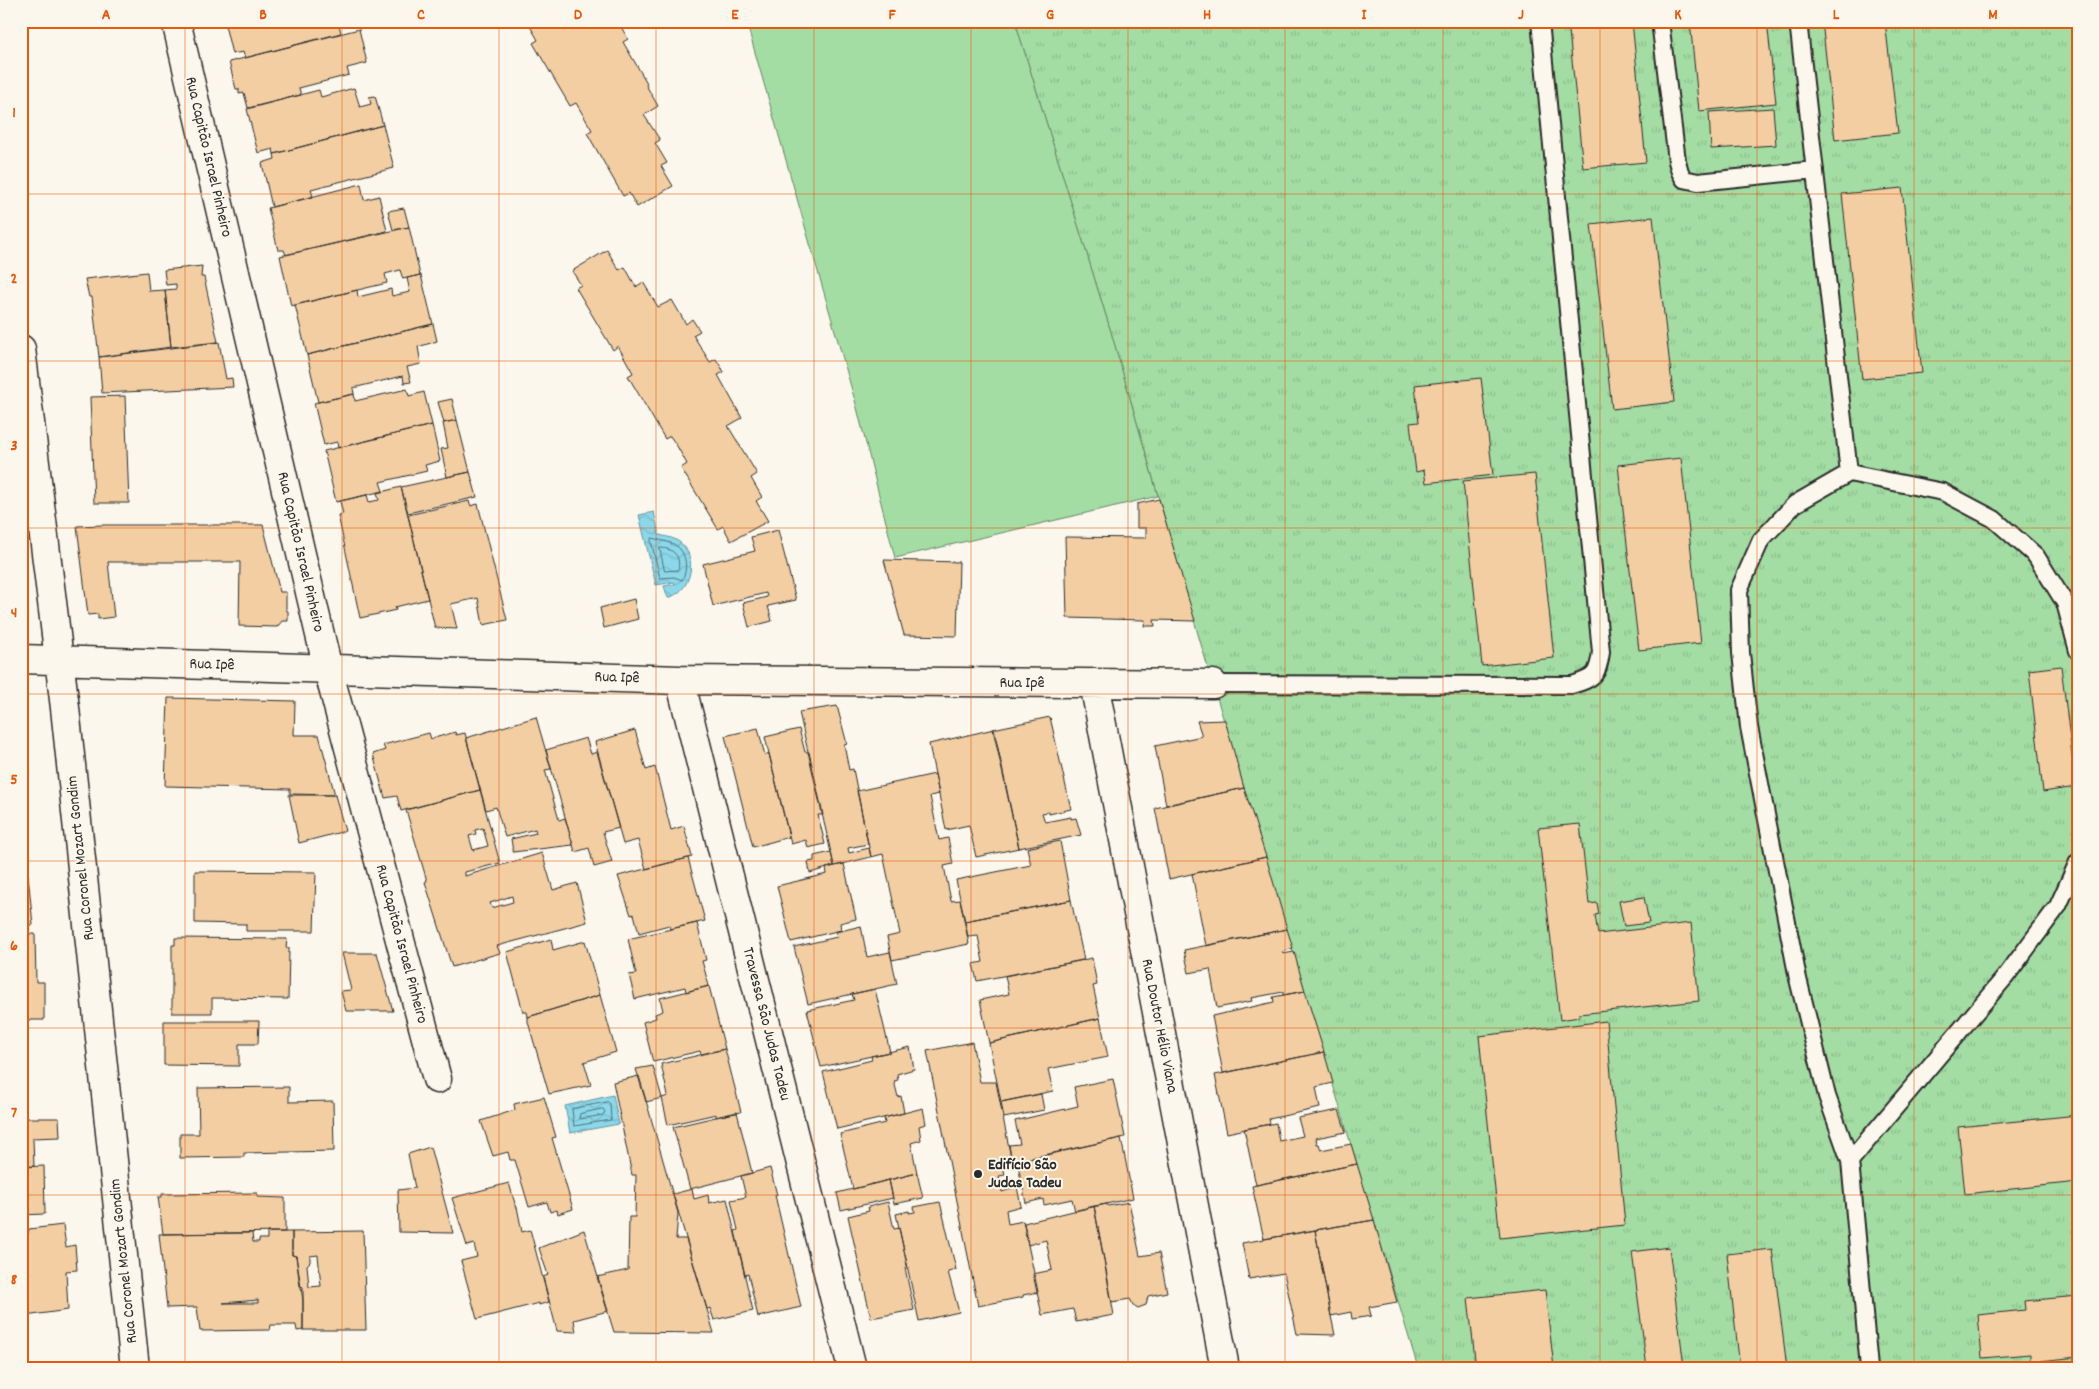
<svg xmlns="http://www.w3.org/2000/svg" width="2099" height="1389" font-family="Dekko,sans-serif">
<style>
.grass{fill:url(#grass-tufts);stroke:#678467}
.garden{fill:#a3dda3;stroke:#678467}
.water{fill:url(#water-waves);stroke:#65939e}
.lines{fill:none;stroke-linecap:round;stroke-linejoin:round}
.shore{stroke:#517077;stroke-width:1}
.building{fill:#f2cea2;stroke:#2b2b2b;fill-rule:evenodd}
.service-casing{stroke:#2b2b2b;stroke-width:20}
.minor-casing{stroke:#2b2b2b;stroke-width:31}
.service{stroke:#fbf7ec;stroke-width:16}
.minor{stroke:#fbf7ec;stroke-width:28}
.grid{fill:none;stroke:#e8590c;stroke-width:1;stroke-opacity:0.55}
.poi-dot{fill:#2b2b2b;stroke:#fbf7ec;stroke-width:2}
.labels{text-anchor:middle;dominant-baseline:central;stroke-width:4;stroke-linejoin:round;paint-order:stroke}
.street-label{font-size:16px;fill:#2b2b2b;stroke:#fbf7ec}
.poi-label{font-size:16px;font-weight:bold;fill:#2b2b2b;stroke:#fbf7ec;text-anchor:start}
.neatline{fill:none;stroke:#e8590c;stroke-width:2}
.grid-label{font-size:16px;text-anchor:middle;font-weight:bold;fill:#e8590c}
</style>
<defs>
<pattern id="grass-tufts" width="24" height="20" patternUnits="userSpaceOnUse" patternTransform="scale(1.25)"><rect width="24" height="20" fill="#a3dda3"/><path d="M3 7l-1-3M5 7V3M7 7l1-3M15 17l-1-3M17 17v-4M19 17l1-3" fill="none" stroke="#8cbe8c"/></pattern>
<pattern id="water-waves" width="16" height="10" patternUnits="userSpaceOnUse" patternTransform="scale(1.25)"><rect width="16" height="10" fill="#8bd8ea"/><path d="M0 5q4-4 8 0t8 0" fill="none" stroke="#78bac9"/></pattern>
</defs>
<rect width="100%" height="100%" fill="#fbf7ec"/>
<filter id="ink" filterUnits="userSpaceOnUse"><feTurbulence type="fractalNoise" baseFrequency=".02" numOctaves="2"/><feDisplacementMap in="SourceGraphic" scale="10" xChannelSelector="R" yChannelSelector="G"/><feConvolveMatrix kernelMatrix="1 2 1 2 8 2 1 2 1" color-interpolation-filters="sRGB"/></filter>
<g filter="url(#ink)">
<!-- grass -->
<path class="grass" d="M1015,21H2078V1368H1418L1200,641L1111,332Z"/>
<!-- garden -->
<path class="garden" d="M746,21H1015L1111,332L1158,496L895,558L856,404Z"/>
<!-- water -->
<path class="water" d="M654,512L659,535C663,536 670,537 674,539C696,548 695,580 678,593C675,595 671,597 668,598L664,586L675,584L674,582L656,585L639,515Z
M613,1095L619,1124L570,1133L565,1106Z"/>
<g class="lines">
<!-- shore -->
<path class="shore" d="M652,538C658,540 665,541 671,543C686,548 689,568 682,580L674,577L660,578L651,541Z
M660,548C674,548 681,557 678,570L665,571Z
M608,1102L610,1104L611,1120L574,1126L572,1109Z
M603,1109L605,1112L603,1115L581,1119L579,1118L580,1114Z"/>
</g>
<!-- building -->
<path class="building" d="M224,21H338L341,33L245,58L243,52L232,54Z
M527,21H611L615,28L620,25L628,39L623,42L647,83L646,85L658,106L644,115L660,140L655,143L667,163L661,166L673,186L637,207L629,193L623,196L587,133L592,130L576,103L570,106L533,43L538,40Z
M1568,21H1632L1646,162L1583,168Z
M1690,21H1767L1776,103L1699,111Z
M1822,21H1885L1898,133L1835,140Z
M359,29L367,63L347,68L349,75L299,88L301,95L248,108L244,93L239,94V89H236L229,62Z
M354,88L360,107L371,104L369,97L375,96L383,125L274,154L273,149L258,153L247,109L319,90L321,97Z
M1773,108L1776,145L1711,149L1709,112Z
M383,125L394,168L311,189L313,197L272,207L262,163L275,159L274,154Z
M361,184L364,200L379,196L387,231L286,255L284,250H278L268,208Z
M1902,188L1922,373L1862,379L1842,194Z
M404,208L409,227L393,230L388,211Z
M1653,217L1674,402L1612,409L1591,224Z
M409,227L420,275L403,279L400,270L385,274L387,283L291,306L280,256Z
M607,250L619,270L625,267L636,287L643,282L658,307L672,300L686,324L692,319L700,331L693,335L710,362L716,359L724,372L718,375L742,418L728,426L757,474L751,478L762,497L756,501L768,521L731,541L723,526L718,529L681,468L687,464L677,446L670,436L665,439L628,376L633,373L618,346L613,350L576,288L581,285L572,271Z
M202,266L201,277H204L218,342L171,347L165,290L176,289V284L166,285L164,270Z
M147,272L149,291L165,290L171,347L99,357L92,297H89L85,279Z
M421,275L433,324L307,355L295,305L357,290L358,297L391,289L392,296L410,292L407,278Z
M433,324L437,341L418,347L421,364L407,367L411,382L404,383L403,376L353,388L354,394L318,402L307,355Z
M219,342L226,379L232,378L233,387L102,393L99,357Z
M1481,378L1493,475L1426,483L1424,470L1416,472L1410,423L1419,422L1415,385Z
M407,389L409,396L424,392L432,425L338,448L337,442L324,445L314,403L354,394L355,401Z
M125,396L129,503H94L90,397Z
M452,399L457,420L444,423L438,402Z
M457,420L470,472L447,477L441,449L448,448L443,423Z
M432,425L440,461L425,465L427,471L380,482L383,491L336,502L324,451Z
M1681,458L1701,643L1639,650L1618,465Z
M470,472L477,497L408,513L401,487Z
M1535,474L1554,658L1482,666L1463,481Z
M401,487L428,599L395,607L396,610L360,618L338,515L343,514L340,501L367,495L369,502L379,500L377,493Z
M1159,499L1195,621L1154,620L1155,626H1144L1145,620L1067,618L1065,537L1146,538V528H1137V504Z
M469,501L471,506L478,504L507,620L483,625L478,598L451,604L457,629L435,628L408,515Z
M103,525H263L280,592H286V610L288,611V621H282L277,627L239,626L240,562H108L114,617L98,619V614L88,615L77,526Z
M778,530L796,600L768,606L772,621L749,627L743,603L767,597L766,593L713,606L703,564L755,551L751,537Z
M884,560L959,562L957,636L904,635Z
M634,599L638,619L604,628L600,608Z
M2061,666L2076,787L2043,792L2029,670Z
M168,698L295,701L294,735H319L335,795L290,794V789L165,786Z
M837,706L847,744L844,745L849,770L853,769L868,844L848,848L849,853L869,848L871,857L834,866L799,712Z
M536,717L551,769L545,770L559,820L565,818L573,845L513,852L511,839L536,833L535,829L505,837L496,807L486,810L466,738Z
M1050,717L1071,809L1049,814V812L1042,813L1045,822L1071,817V819L1076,818L1081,835L1019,848L993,729Z
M1225,720L1244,788L1166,805L1155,746L1202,736L1197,721Z
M758,728L765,756L769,754L789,837L753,847L725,736Z
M799,729L805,752H809L823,815H818L825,844L808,848L806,840L791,844L765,737Z
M994,729L1019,848L976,857L969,825L946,830L929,744Z
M635,730L646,770L655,767L671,830L684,826L692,857L646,869L638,840L623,844L595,742Z
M455,732L456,735L465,733L480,790L401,811L397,796L385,798L373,754L385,750L383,745L429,733L431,739Z
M586,738L591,754L597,752L619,828L603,832L612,862L594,867L589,848L575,852L546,750Z
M935,774L939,794L930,796L939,840L948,838L953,864L944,866L951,901L960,900L969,944L892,960L887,937L900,934L883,854L871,857L857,791Z
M1244,788L1266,857L1169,879L1155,808Z
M480,790L500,863L465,872V876L542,853L553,890L577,883L587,922L497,946L500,953L452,967L425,882L427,881L406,810ZM483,828L488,846L473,850L469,836L476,834L475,830ZM512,896L513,902L492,908L490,903Z
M289,795H335L345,831L299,843Z
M1580,824L1589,904L1597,903L1599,914L1595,915L1598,934L1691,923L1699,1001L1579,1014V1017L1560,1020L1538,828Z
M1060,841L1071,900L965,921L956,880L1031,865L1027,848Z
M831,852L834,866L810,873L808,862L814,861V856Z
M1266,857L1287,929L1206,946L1192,874Z
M688,858L705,921L670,929L669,925L639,933L634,914L631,915L618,876Z
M844,864L856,919L840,923L841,930L791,942L777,886L827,874L826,868Z
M195,871L316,872L314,931H246V924L195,923Z
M21,875H28L33,925H29V934H21Z
M1644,897L1649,923L1624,926L1619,901Z
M1071,900L1084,960L977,981L973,964L983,962L978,936L968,937L965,921Z
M697,923L706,960L702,961L709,986L686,992L685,987L635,999L629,975L636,974L628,939Z
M861,926L867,957L890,952L897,984L808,1004L794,947L837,937L836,932Z
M1287,929L1293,948L1282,952L1283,954L1294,952L1305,991L1283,995V992L1251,998L1252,1001L1217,1008L1210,969L1189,973L1184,950Z
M21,934H35L36,982H44V1020H21Z
M175,938L287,939L286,948H289L288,999L212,998V1013H172V945H175Z
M551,939L553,950L585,941L600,995L528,1017L527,1012H523L507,952Z
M342,953H377L393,1011H346L341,991L351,990Z
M1092,958L1097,985L1093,986L1100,1018L989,1043L980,1000L1009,994L1005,976Z
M709,986L725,1049L701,1054L700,1051L653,1062L643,1022L656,1018L655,1014L663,1011L660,998Z
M875,989L890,1052L821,1067L807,1010L854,1000L852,994Z
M1305,991L1324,1052L1223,1073L1212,1016L1274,1002L1273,997Z
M600,995L616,1052L584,1062L591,1085L549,1094L528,1022V1017Z
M1100,1018L1108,1057L1048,1069L1053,1091L1001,1102L989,1043Z
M164,1021H259L258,1044H239V1066L164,1065Z
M1606,1021L1625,1225L1500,1238L1479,1036Z
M972,1042L980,1082H996L1011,1158L1002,1159L1005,1175L999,1176L1002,1192L1017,1187L1021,1206L1006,1210L1008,1224L1023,1221L1038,1292L1023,1295V1297L978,1306L927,1051Z
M910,1047L914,1069L897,1074L898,1080L894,1081L898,1097L901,1096L904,1113L837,1129L823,1072L872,1060L871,1056Z
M725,1049L741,1112L716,1117V1114L668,1125L662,1098L668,1096L661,1064Z
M1324,1052L1333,1083L1316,1087L1320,1108L1269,1119L1270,1124L1227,1133L1215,1075Z
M653,1066L662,1098L646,1102L636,1069Z
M21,1070H23L25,1118H21Z
M639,1076L678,1213L676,1239H686L714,1333L614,1332L597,1277L628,1270L629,1217H635L636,1175H632L613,1082Z
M1113,1079L1125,1137L1012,1163L1009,1145L1020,1144L1015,1121L1078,1106L1074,1087Z
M289,1087V1102L333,1101L334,1151L244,1153V1157L180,1158V1134H199L198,1088Z
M1041,1094L1044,1110L1004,1118L1001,1102Z
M544,1097L556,1137L552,1138L573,1209L558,1214L557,1210L550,1212L547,1202L529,1207L515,1160H510L508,1152L493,1156L481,1121L515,1110L514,1104Z
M923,1108L926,1124L919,1126L921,1140L911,1143L917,1173L853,1189L840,1134L885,1123L884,1118Z
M1339,1110L1346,1132L1316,1138L1317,1144H1319L1321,1150L1351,1144L1357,1164L1256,1185L1244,1129L1276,1123L1279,1141L1303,1136L1298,1118Z
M737,1112L752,1173L690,1189L673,1127Z
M2078,1115V1182L1965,1194L1958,1127Z
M21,1118H59L60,1137L33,1138L34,1166L21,1167Z
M1121,1138L1133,1198L1075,1211L1072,1199L1044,1205L1043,1199L1026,1203L1017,1161Z
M430,1147L453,1233L399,1232L398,1190L415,1188L408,1154Z
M1357,1164L1374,1220L1264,1239L1252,1186Z
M44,1166L45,1214L21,1215V1167Z
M770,1168L777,1195H775L801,1307L758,1317L748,1274L745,1275L735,1231L738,1230L731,1200L746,1197L741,1176Z
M917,1173L923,1198L894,1204L889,1180Z
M889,1180L893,1198L841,1210L837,1193Z
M509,1183L516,1207H517L522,1232L530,1230L531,1233L549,1302L539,1305V1303L477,1319L461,1261L477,1257L474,1244L467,1246L452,1198Z
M692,1189L694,1199L708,1195L709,1203L727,1199L753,1311L714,1320L710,1308L707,1309L673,1194Z
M257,1193V1197L285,1198V1232L163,1234L158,1197H162V1194Z
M888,1202L894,1229L899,1228L908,1268H905L914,1310L871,1318L848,1216L869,1211L868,1207Z
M940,1202L955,1265L956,1270L948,1272L959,1312L919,1321L896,1214L909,1211V1213L915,1212L914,1207Z
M1129,1202L1140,1256L1159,1253L1167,1292L1148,1296L1146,1305L1138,1308L1133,1305L1130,1299L1112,1302L1094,1206L1107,1204L1108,1206Z
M1094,1206L1114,1315L1076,1322L1073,1309L1042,1315L1033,1274L1052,1270L1046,1240L1028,1245L1024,1223Z
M1374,1220L1397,1302L1369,1307L1371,1316L1352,1319L1351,1312L1331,1316L1315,1230Z
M63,1225L66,1247L75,1245L77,1270L66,1271L68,1310L25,1316L21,1285V1234L28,1233L29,1229Z
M584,1230L608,1311L574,1320L576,1332L557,1331L543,1277L548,1275L539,1248Z
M1315,1230L1331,1316L1335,1335L1297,1334L1284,1273L1249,1279L1242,1243Z
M363,1231L366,1330H303V1287L300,1286L296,1256L292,1255V1232ZM318,1255L321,1286L309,1287L307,1265L310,1262V1256Z
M267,1232H292V1255L296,1256L303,1300V1330L297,1331L296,1325H271L270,1330L200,1331L197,1307L167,1308L159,1234L252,1233L253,1242H259V1239H267ZM258,1300V1303H223Z
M1669,1247L1684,1367L1647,1368L1632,1252Z
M1772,1249L1787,1368H1740L1727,1254Z
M1545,1290L1554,1368H1476L1468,1298Z
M2078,1296V1357L2030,1362V1354L1982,1358L1978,1315L2025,1310L2024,1301Z"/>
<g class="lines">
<defs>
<path id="service" d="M1660,21L1677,161L1680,172L1684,179L1698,182L1815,170
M1798,21L1849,473
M1213,684L1572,685C1594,678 1598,676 1601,652L1540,21
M1850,1161L2006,976L2058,906L2078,862
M1869,1368L1850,1161L1827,1096L1798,979L1749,727L1741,653L1739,590L1761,540L1795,504L1849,473L1943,492L1994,519L2036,556L2065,603L2078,651"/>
<path id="minor" d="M176,21L328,669L437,1079
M21,349L65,708L135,1368
M21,659L680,680L1213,684
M680,680L852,1368
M1094,683L1225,1368"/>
</defs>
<!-- service casing -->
<use href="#service" class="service-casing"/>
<!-- minor casing -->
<use href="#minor" class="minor-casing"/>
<!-- service -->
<use href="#service" class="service"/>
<!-- minor -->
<use href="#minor" class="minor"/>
</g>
</g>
<!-- grid -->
<path class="grid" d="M185,21V1368M342,21V1368M499,21V1368M656,21V1368M814,21V1368M971,21V1368M1128,21V1368M1285,21V1368M1443,21V1368M1600,21V1368M1757,21V1368M1914,21V1368M21,194H2078M21,361H2078M21,528H2078M21,694H2078M21,861H2078M21,1028H2078M21,1195H2078"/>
<!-- markers -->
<circle class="poi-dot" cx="978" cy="1174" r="5"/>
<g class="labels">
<!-- street labels -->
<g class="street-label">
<text transform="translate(208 157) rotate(77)">Rua Capitão Israel Pinheiro</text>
<text transform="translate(300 552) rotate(77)">Rua Capitão Israel Pinheiro</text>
<text transform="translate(212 665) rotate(2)">Rua Ipê</text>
<text transform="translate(617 678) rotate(2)">Rua Ipê</text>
<text x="1022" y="683">Rua Ipê</text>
<text transform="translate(81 858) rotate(-96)">Rua Coronel Mozart Gondim</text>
<text transform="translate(401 944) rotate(75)">Rua Capitão Israel Pinheiro</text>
<text transform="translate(766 1024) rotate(76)">Travessa São Judas Tadeu</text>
<text transform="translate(1159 1026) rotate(79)">Rua Doutor Hélio Viana</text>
<text transform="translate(124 1261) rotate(-96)">Rua Coronel Mozart Gondim</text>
</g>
<!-- poi labels -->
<g class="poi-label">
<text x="988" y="1165">Edifício São<tspan x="988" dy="18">Judas Tadeu</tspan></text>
</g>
</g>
<!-- margin -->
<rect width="2099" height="1389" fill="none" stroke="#fbf7ec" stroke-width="55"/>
<rect x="28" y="28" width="2044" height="1334" class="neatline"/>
<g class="grid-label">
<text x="106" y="19">A</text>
<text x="263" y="19">B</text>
<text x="421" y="19">C</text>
<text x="578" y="19">D</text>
<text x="735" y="19">E</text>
<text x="892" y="19">F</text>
<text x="1050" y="19">G</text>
<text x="1207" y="19">H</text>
<text x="1364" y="19">I</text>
<text x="1521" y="19">J</text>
<text x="1678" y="19">K</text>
<text x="1836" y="19">L</text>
<text x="1993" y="19">M</text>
<text x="14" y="117">1</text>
<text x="14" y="283">2</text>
<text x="14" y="450">3</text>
<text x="14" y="617">4</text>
<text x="14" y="784">5</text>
<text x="14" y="950">6</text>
<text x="14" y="1117">7</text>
<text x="14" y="1284">8</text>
</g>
</svg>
